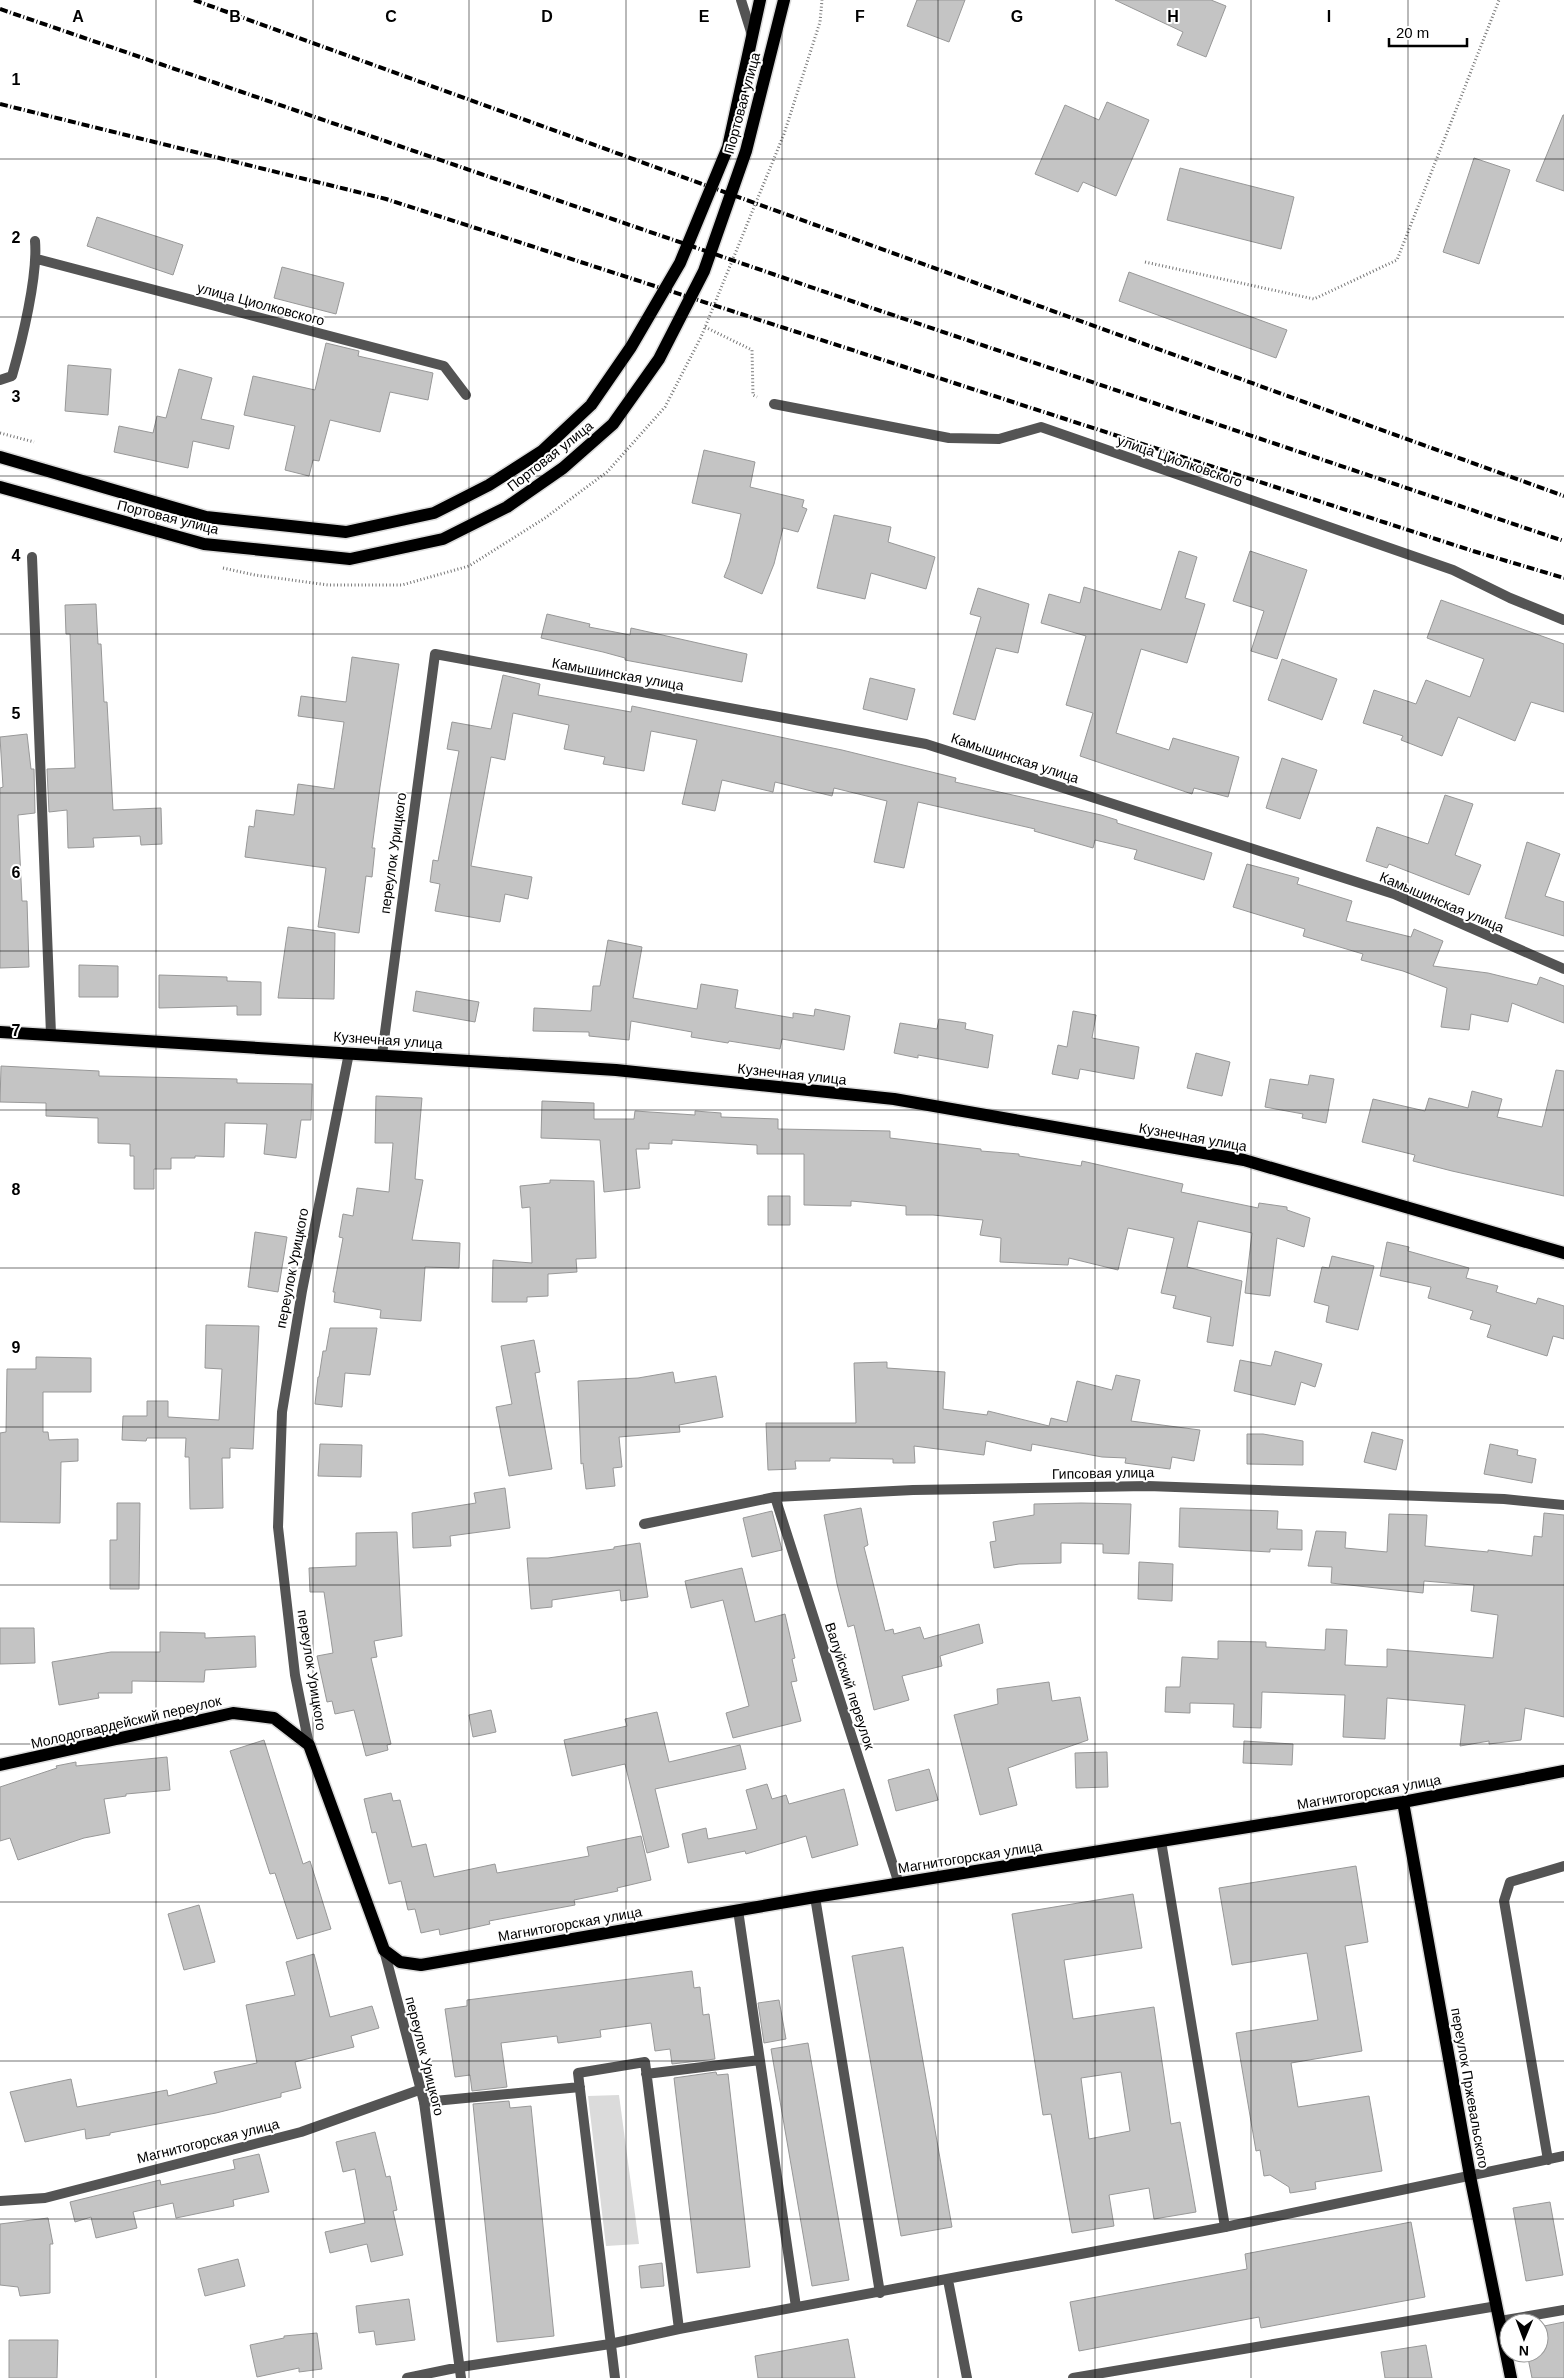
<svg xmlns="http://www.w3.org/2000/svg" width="1564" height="2378" font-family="Helvetica,sans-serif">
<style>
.green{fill:#dbdbdb}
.building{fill:#c4c4c4;stroke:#989898;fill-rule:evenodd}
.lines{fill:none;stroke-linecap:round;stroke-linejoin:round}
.primary-casing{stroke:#dbdbdb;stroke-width:15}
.path{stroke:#767676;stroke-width:3;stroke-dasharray:1 2.5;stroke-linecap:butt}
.lane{stroke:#545454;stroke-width:10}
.street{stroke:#545454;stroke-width:10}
.primary{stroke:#000;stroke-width:12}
.rail{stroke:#000;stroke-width:4;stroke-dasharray:8 2.5 1 2.5;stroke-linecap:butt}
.grid{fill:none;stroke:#000;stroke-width:1;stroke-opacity:0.55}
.labels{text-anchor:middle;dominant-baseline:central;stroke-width:4;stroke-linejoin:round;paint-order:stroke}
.street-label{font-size:14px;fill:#000;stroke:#fff}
.grid-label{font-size:16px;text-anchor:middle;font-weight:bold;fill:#000;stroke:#fff;stroke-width:4;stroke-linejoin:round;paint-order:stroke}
</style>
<rect width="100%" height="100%" fill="#fff"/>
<!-- green -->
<path class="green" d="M619,2095L639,2244L606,2246L588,2096Z"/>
<!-- building -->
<path class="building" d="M917,0H965L949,42L907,26Z
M1115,0H1211L1226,6L1206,57L1177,45L1183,32Z
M1107,102L1149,120L1116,196L1083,182L1078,192L1035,174L1065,105L1099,120Z
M1563,115H1564V191L1536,181Z
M1474,158L1510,170L1479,264L1443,252Z
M1180,168L1294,197L1281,249L1167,220Z
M97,217L183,245L173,275L87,246Z
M282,267L344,283L336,314L274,298Z
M1129,272L1287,330L1276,358L1119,301Z
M326,343L359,351L358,356L433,373L428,400L390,392L380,432L330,420L319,461L313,460L309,476L285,470L295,426L244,415L253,376L315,390Z
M68,365L111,369L108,415L65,411Z
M179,369L212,378L201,419L234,426L229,449L193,441L188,468L114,452L119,426L153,433L157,416L166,418Z
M704,450L755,462L750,487L804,500L802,507L807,509L798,532L783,528L774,564L762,594L724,577L730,562L741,514L692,503Z
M834,515L891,527L888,542L935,557L926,589L871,573L865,599L817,588Z
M1179,551L1197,557L1185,598L1205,604L1187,663L1141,649L1116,733L1169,750L1173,738L1239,757L1228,797L1194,788L1192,794L1080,756L1093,713L1066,705L1086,636L1041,623L1049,594L1080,603L1084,587L1161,610Z
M1250,551L1307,570L1277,659L1251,651L1264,611L1233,601Z
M978,588L1029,604L1018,653L996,648L975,720L953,714L981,617L970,614Z
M1441,600L1564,644V712L1531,702L1515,741L1458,717L1442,756L1401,740L1403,736L1363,723L1374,690L1416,704L1426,680L1470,697L1484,659L1427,638Z
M96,604L98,644H101L104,702H107L113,810L161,808L162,844L141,845L140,836L93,838L94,847L68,848L67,810L49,812L47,769L75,768L70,634H66L65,605Z
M547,614L590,624L589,627L630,635L631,628L747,654L742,682L625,660V658L603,652L541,638Z
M352,657L399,664L380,787L372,848H375L372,877L366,876L359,933L318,927L326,868L245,857L249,826L254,827L256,810L294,815L298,784L334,789L344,722L298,716L301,696L346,702Z
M1282,659L1337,679L1322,720L1268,700Z
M503,675L540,684L538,695L631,712L632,706L842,750L956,778L955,782L1101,815L1117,820V823L1212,853L1204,880L1134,859L1137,850L1095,840L1093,848L1034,831L1035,829L918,802L904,868L874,862L887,801L834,788L832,796L775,782L773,792L722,780L715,811L682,804L697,740L651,731L644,771L603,764L605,757L564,749L569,725L513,713L505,760L491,757L471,866L532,877L528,899L505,894L500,922L435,911L440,884L430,882L433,860L438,861L459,751L447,749L452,722L491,729Z
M870,678L915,689L907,720L863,709Z
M27,734L31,769H34L35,813L18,815L22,901H27L29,967L0,968V788L3,787L0,737Z
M1282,758L1317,770L1300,819L1266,808Z
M1445,795L1473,804L1455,855L1481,865L1469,895L1389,864L1387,868L1366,861L1377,827L1428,844Z
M1527,842L1560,854L1545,896L1564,902V936L1505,918Z
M1247,864L1299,878L1297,884L1352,901L1346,921L1411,937L1414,929L1443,941L1433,966L1488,973L1537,985L1540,977L1564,986V1023L1512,1003L1508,1022L1471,1014L1469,1030L1441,1027L1447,988L1403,971L1361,960L1363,954L1303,936L1305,929L1233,907Z
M288,927L335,933L334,999L278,998Z
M608,940L642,947L633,998L697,1009L701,984L738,990L735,1008L793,1018V1013L814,1016L815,1009L850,1016L844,1050L782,1039L780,1049L729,1041L728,1043L691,1037L692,1032L631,1021L629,1040L589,1036V1032L533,1031L534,1008L591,1011L593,986H600Z
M79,965L118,966V997H79Z
M159,975L227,977V981L261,982V1015H237V1006L159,1008Z
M416,991L479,1002L475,1022L413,1011Z
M1073,1011L1096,1015L1092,1038L1139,1047L1134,1079L1080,1069L1078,1079L1052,1074L1058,1045L1067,1047Z
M939,1019L966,1023L965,1029L993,1035L988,1068L918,1055V1058L894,1053L900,1023L937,1029Z
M1196,1053L1230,1062L1222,1096L1187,1088Z
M1,1066L99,1071V1076L237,1079V1083L312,1084L311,1120H301L296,1158L264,1154L267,1124L225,1123L224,1157L195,1156V1158H171V1169H154V1189H134V1156H130V1144L98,1143V1118L46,1116V1103L0,1102Z
M1556,1070L1564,1071V1196L1452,1171L1413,1161L1415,1155L1362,1142L1373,1099L1425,1111L1429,1098L1468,1108L1472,1091L1502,1099L1497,1117L1542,1127Z
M1310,1075L1334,1079L1326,1123L1302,1118L1303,1114L1265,1107L1270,1079L1308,1085Z
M376,1096L422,1098L415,1179L423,1180L412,1240L460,1243L459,1268L425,1267L421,1321L380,1318L381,1310L334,1302L335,1292H333L343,1238L339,1237L343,1214L353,1216L357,1188L389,1192L393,1143H375Z
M542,1101L594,1103V1119H634L635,1111L695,1115V1111L721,1113V1117L778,1119V1129L890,1131V1138L981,1149V1151L1019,1154V1156L1081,1166L1082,1161L1183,1184L1181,1192L1258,1208L1259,1203L1287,1207V1210L1310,1218L1304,1247L1277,1238L1270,1296L1245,1293L1252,1233L1198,1221L1187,1267L1242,1281L1233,1346L1207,1342L1211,1317L1173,1308L1176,1296L1161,1293L1174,1238L1128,1228L1118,1270L1069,1258L1068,1265L1000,1262L1001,1238L980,1235L983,1220L933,1215H906V1206L851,1201V1206L804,1205V1154H757V1145L672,1140V1144L649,1143V1149H636L640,1188L604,1192L600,1140L541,1138Z
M550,1180L594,1181L596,1258L576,1259L577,1272L548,1274V1296L527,1297V1302H492L493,1260L532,1263L530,1207L522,1208L520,1186L550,1183Z
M768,1196H790V1225H768Z
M255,1232L287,1237L278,1292L248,1287Z
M1387,1242L1409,1247L1408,1251L1469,1268L1466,1278L1498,1286L1496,1292L1536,1304L1538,1298L1564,1306V1339L1553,1336L1547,1356L1487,1337L1491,1325L1470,1319L1473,1311L1428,1298L1431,1287L1380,1276Z
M1332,1256L1374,1266L1358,1330L1326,1322L1329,1306L1314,1302L1322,1267L1329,1268Z
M206,1325L259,1326L253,1449L230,1448V1458H222L223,1508L190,1509L189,1457H185L186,1438H147L146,1441L122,1440L123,1416H147V1401H168V1417L219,1420L222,1369L205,1368Z
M330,1328H377L370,1375L345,1373L342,1407L315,1404L318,1377H319L323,1351H326Z
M534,1340L540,1372L535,1373L552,1469L509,1476L496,1407L512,1404L501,1346Z
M1275,1351L1322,1364L1315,1387L1301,1382L1295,1405L1234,1391L1240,1360L1271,1366Z
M36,1357L91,1358V1392H43V1432H48L49,1440L78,1439V1461L61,1462L60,1523L0,1522V1433L6,1432L7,1369H36Z
M887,1362V1368L945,1372L943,1409L987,1415L988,1411L1049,1426L1051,1418L1067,1422L1077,1381L1112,1390L1116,1375L1140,1380L1131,1421L1200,1430L1194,1461L1172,1457L1170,1469L1125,1463L1126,1458L1102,1457L1032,1444L1031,1451L986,1441L984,1455L914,1446L915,1463H893V1459L830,1458V1461H795L796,1469L768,1470L766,1423H856L854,1363Z
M673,1372L675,1383L716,1376L723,1417L679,1425L680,1432L619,1437L622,1467L613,1468L615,1486L586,1489L583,1463L581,1464L578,1381L638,1378Z
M1372,1432L1403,1440L1396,1470L1364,1462Z
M1247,1434H1263L1303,1441V1465L1247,1464Z
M320,1444L362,1445L361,1477L318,1476Z
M1490,1444L1518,1450L1517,1455L1536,1459L1532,1483L1484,1474Z
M505,1488L510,1528L450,1536L451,1546L413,1548L412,1513L476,1503L474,1493Z
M117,1503H140L139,1589H110V1540H117Z
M1081,1503L1131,1504L1129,1554L1103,1553V1544L1061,1543V1563L1019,1564L994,1568L990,1542L996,1541L993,1522L1034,1515V1504Z
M861,1508L868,1545L864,1547L885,1631L893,1629L894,1634L920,1627L924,1639L979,1624L983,1643L940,1656L942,1666L902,1676L909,1700L874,1710L854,1625L848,1627L837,1584L824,1515Z
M1180,1508L1278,1511L1277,1529L1302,1530V1550L1270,1549V1552L1179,1547Z
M772,1511L782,1550L752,1557L743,1518Z
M1544,1513L1564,1515V1717L1525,1708L1521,1740L1489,1744V1741L1460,1746L1465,1705L1387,1698L1385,1739L1343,1737L1345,1695L1262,1692L1261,1728L1233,1727L1234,1704L1190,1703V1713L1165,1712L1166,1687H1180L1182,1657L1218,1659V1641L1266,1642V1647L1325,1650L1326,1629L1347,1630L1345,1665L1387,1667V1649L1493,1658L1498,1615L1471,1611L1474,1585L1424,1581L1423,1593L1331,1583L1332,1567L1308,1566L1316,1531L1346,1532L1345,1548L1387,1552L1389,1514L1427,1515L1425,1546L1488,1552V1550L1532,1556L1534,1536L1542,1537Z
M397,1532L402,1636L374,1641L377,1657L371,1658L391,1744L387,1745L388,1750L366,1756L354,1710L335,1714L332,1701L327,1702L317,1656L333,1653L324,1592H310L309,1568L356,1566V1533Z
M640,1543L648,1597L621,1601L620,1590L552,1600V1607L531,1609L527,1558H548L614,1549V1547Z
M1139,1562L1173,1564L1172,1601L1138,1599Z
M742,1568L755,1622L785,1614L795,1658L792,1659L797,1681L791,1682L801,1721L733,1738L726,1713L749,1706L723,1600L691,1608L685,1581Z
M0,1628H34L35,1663L0,1664Z
M160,1632L205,1633V1638L255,1636L256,1667L205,1670L204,1682L132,1681V1693H98L99,1698L59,1705L52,1662L111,1652H160Z
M1049,1682L1052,1701L1080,1697L1088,1740L1008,1768L1017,1805L980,1815L954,1715L998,1704L997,1689Z
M491,1710L496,1732L473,1737L469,1715Z
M657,1712L669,1762L740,1745L746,1769L655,1789L669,1847L647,1853L625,1764L572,1776L564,1740L627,1726L625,1719Z
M264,1740L303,1864L310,1861L331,1929L297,1939L275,1873L270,1874L230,1751Z
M1244,1741L1293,1744L1292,1765L1243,1763Z
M1107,1752L1108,1787L1076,1788L1075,1753Z
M167,1757L170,1790L126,1794V1796L104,1799L110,1833L84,1838L18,1860L10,1838L0,1841V1787L57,1768L56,1766L76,1762V1766Z
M929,1769L938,1800L896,1811L888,1780Z
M767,1784L772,1799L786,1795L789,1804L844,1789L858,1845L812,1858L806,1836L746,1854L745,1851L688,1863L682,1834L706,1828L708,1839L757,1829L746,1790Z
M391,1793L393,1801L400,1800L412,1847L426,1844L434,1877L495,1864L497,1873L589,1856L587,1847L641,1836L651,1880L617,1888L618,1891L574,1900L575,1905L489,1921L490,1924L440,1935L439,1929L421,1933L415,1909L408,1910L401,1881L389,1884L376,1832L372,1833L364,1799Z
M1356,1866L1368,1942L1345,1946L1362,2051L1291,2063L1298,2107L1369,2096L1382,2171L1315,2182L1316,2189L1290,2193L1289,2187L1270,2175L1264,2176L1260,2150L1256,2151L1236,2033L1318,2020L1307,1953L1232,1965L1219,1888Z
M1133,1894L1142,1948L1064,1960L1073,2019L1154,2007L1171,2124L1180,2122L1196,2212L1154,2219L1149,2188L1109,2195L1114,2226L1072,2233L1051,2114L1043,2115L1012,1914ZM1121,2072L1130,2131L1089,2139L1081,2078Z
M199,1905L215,1962L184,1970L168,1914Z
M903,1947L952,2227L901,2236L852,1956Z
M314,1954L330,2017L372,2006L379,2028L351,2036L354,2047L295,2062L301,2088L281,2093V2097L216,2113L110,2133V2135L86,2139L85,2129L25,2142L10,2092L71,2079L77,2107L167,2090L168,2096L217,2083L214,2072L257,2063L246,2005L295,1995L286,1962Z
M692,1971L694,1988L700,1987L703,2015L709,2014L715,2059L672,2064L670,2049L655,2051L651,2023L600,2030L601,2037L558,2043L557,2036L501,2043L507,2087L472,2091L470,2075L455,2077L445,2009L467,2006V2000Z
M779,2000L786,2039L764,2043L758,2003Z
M808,2043L849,2280L812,2286L771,2049Z
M716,2072L717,2075L728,2074L750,2267L697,2273L674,2078Z
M509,2101L510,2108L531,2106L554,2336L497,2342L473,2104Z
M375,2132L386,2177L390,2176L397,2210L393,2211L403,2255L371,2262L367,2244L330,2253L325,2232L365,2223L355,2169L343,2172L336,2142Z
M259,2154L269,2192L233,2200L234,2206L176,2218L173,2203L133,2212L137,2228L96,2238L91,2217L75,2222L70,2202L160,2180L161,2185L235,2169L233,2160Z
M1550,2202L1563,2275L1526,2281L1513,2208Z
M48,2218L53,2244H50V2293L20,2296L18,2287L0,2285V2224Z
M1411,2222L1425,2297L1261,2328L1259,2317L1079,2351L1070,2302L1247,2269L1245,2254Z
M238,2259L245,2286L205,2296L198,2269Z
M662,2263L664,2286L641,2288L639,2266Z
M409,2299L415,2340L376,2345L374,2331L359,2333L356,2306Z
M1564,2322V2378H1532L1527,2353H1539V2327Z
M317,2333L322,2369L299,2372V2368L257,2377L250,2345L284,2338V2336Z
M848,2339L855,2378H758L755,2356Z
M9,2340H58L57,2378H9Z
M1426,2345L1432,2378H1385L1381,2352Z"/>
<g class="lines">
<defs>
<path id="primary" d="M0,457L206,517L346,532L434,513L489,485L542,451L591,405L631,347L680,263L728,147L760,0
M0,487L204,544L350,559L443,539L507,507L563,468L613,424L659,359L704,271L746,151L784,0
M0,1032L616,1070L894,1099L1244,1160L1564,1253
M0,1765L233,1713L274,1718L309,1745L384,1950L400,1962L421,1965L815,1897L1403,1802L1564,1771
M1403,1802L1470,2176L1511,2378"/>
</defs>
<!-- primary casing -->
<use href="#primary" class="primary-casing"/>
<!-- path -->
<path class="path" d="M1145,262L1314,299L1397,260L1499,0
M705,327L752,350L753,395L757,397
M0,433L34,442
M223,568L255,575L328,585H402L469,566L545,518L607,472L665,407L701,337L784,134L820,22L822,0"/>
<!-- lane -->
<path class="lane" d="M741,0L752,35
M815,1897L880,2293
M738,1910L796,2307
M646,2074L760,2060
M424,2102L580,2087
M1548,2160L1504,1901L1510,1882L1564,1866
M948,2280L967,2378
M1500,2321L1564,2310
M460,2367L610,2344L679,2329L1225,2227L1564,2156
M615,2378L578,2073L645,2062L679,2329
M1073,2378L1497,2306"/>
<!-- street -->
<path class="street" d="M37,259L444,366L466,395
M0,380L12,376C22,341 38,276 35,241
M774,404L949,438L999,439L1041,427L1453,570L1510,598L1564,620
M32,557L51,1034
M382,1055L435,654L926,744L1394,894L1564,969
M775,1497L899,1884
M644,1524L775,1497L913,1490L1148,1486L1504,1499L1564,1505
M309,1745L295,1675L278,1527L282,1412L302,1291L349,1053
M1161,1841L1225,2227
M384,1950L424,2102L461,2378
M0,2201L45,2198L301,2132L419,2090
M407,2378L460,2367"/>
<!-- primary -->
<use href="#primary" class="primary"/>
<!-- rail -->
<path class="rail" d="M194,0L1564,496
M0,9L869,307L1564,541
M0,104L386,199L1473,551L1564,578"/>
</g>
<!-- grid -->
<path class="grid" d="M156,0V2378M313,0V2378M469,0V2378M626,0V2378M782,0V2378M938,0V2378M1095,0V2378M1251,0V2378M1408,0V2378M0,159H1564M0,317H1564M0,476H1564M0,634H1564M0,793H1564M0,951H1564M0,1110H1564M0,1268H1564M0,1427H1564M0,1585H1564M0,1744H1564M0,1902H1564M0,2061H1564M0,2219H1564"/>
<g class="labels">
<!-- street labels -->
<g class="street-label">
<text transform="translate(742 103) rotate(-75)">Портовая улица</text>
<text transform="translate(261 304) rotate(15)">улица Циолковского</text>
<text transform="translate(550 456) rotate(-38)">Портовая улица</text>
<text transform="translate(1180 461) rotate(19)">улица Циолковского</text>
<text transform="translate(168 517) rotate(14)">Портовая улица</text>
<text transform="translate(618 674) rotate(10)">Камышинская улица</text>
<text transform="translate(1015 758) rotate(18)">Камышинская улица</text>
<text transform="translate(393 853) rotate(-82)">переулок Урицкого</text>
<text transform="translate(1442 902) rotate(23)">Камышинская улица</text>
<text transform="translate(388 1040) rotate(4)">Кузнечная улица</text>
<text transform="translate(792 1074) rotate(6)">Кузнечная улица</text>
<text transform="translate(1193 1137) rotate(10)">Кузнечная улица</text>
<text transform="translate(292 1268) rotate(-79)">переулок Урицкого</text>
<text transform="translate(1103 1473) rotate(-1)">Гипсовая улица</text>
<text transform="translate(312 1670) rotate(81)">переулок Урицкого</text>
<text transform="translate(850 1686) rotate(72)">Валуйский переулок</text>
<text transform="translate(126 1722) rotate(-13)">Молодогвардейский переулок</text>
<text transform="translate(1369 1792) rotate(-10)">Магнитогорская улица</text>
<text transform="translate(970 1857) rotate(-9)">Магнитогорская улица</text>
<text transform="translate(570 1924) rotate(-10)">Магнитогорская улица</text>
<text transform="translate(425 2056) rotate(76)">переулок Урицкого</text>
<text transform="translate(1470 2088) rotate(80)">переулок Пржевальского</text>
<text transform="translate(208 2141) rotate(-14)">Магнитогорская улица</text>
</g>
</g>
<g class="grid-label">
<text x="78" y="22">A</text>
<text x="235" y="22">B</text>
<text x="391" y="22">C</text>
<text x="547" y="22">D</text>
<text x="704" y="22">E</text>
<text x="860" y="22">F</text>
<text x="1017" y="22">G</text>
<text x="1173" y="22">H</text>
<text x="1329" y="22">I</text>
<text x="16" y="85">1</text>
<text x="16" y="243">2</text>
<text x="16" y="402">3</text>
<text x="16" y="561">4</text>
<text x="16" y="719">5</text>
<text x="16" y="878">6</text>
<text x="16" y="1036">7</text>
<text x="16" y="1195">8</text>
<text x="16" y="1353">9</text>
</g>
<!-- north arrow -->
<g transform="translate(1524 2338) rotate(181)"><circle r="24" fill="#ffffff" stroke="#999999"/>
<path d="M0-4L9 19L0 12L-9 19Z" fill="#000000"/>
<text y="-8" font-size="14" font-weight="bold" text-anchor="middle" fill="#000000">N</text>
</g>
<!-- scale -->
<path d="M1389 38v8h78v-8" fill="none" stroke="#000000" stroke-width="2.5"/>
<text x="1396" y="38" font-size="15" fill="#000000" stroke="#ffffff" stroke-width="4" paint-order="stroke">20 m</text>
</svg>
